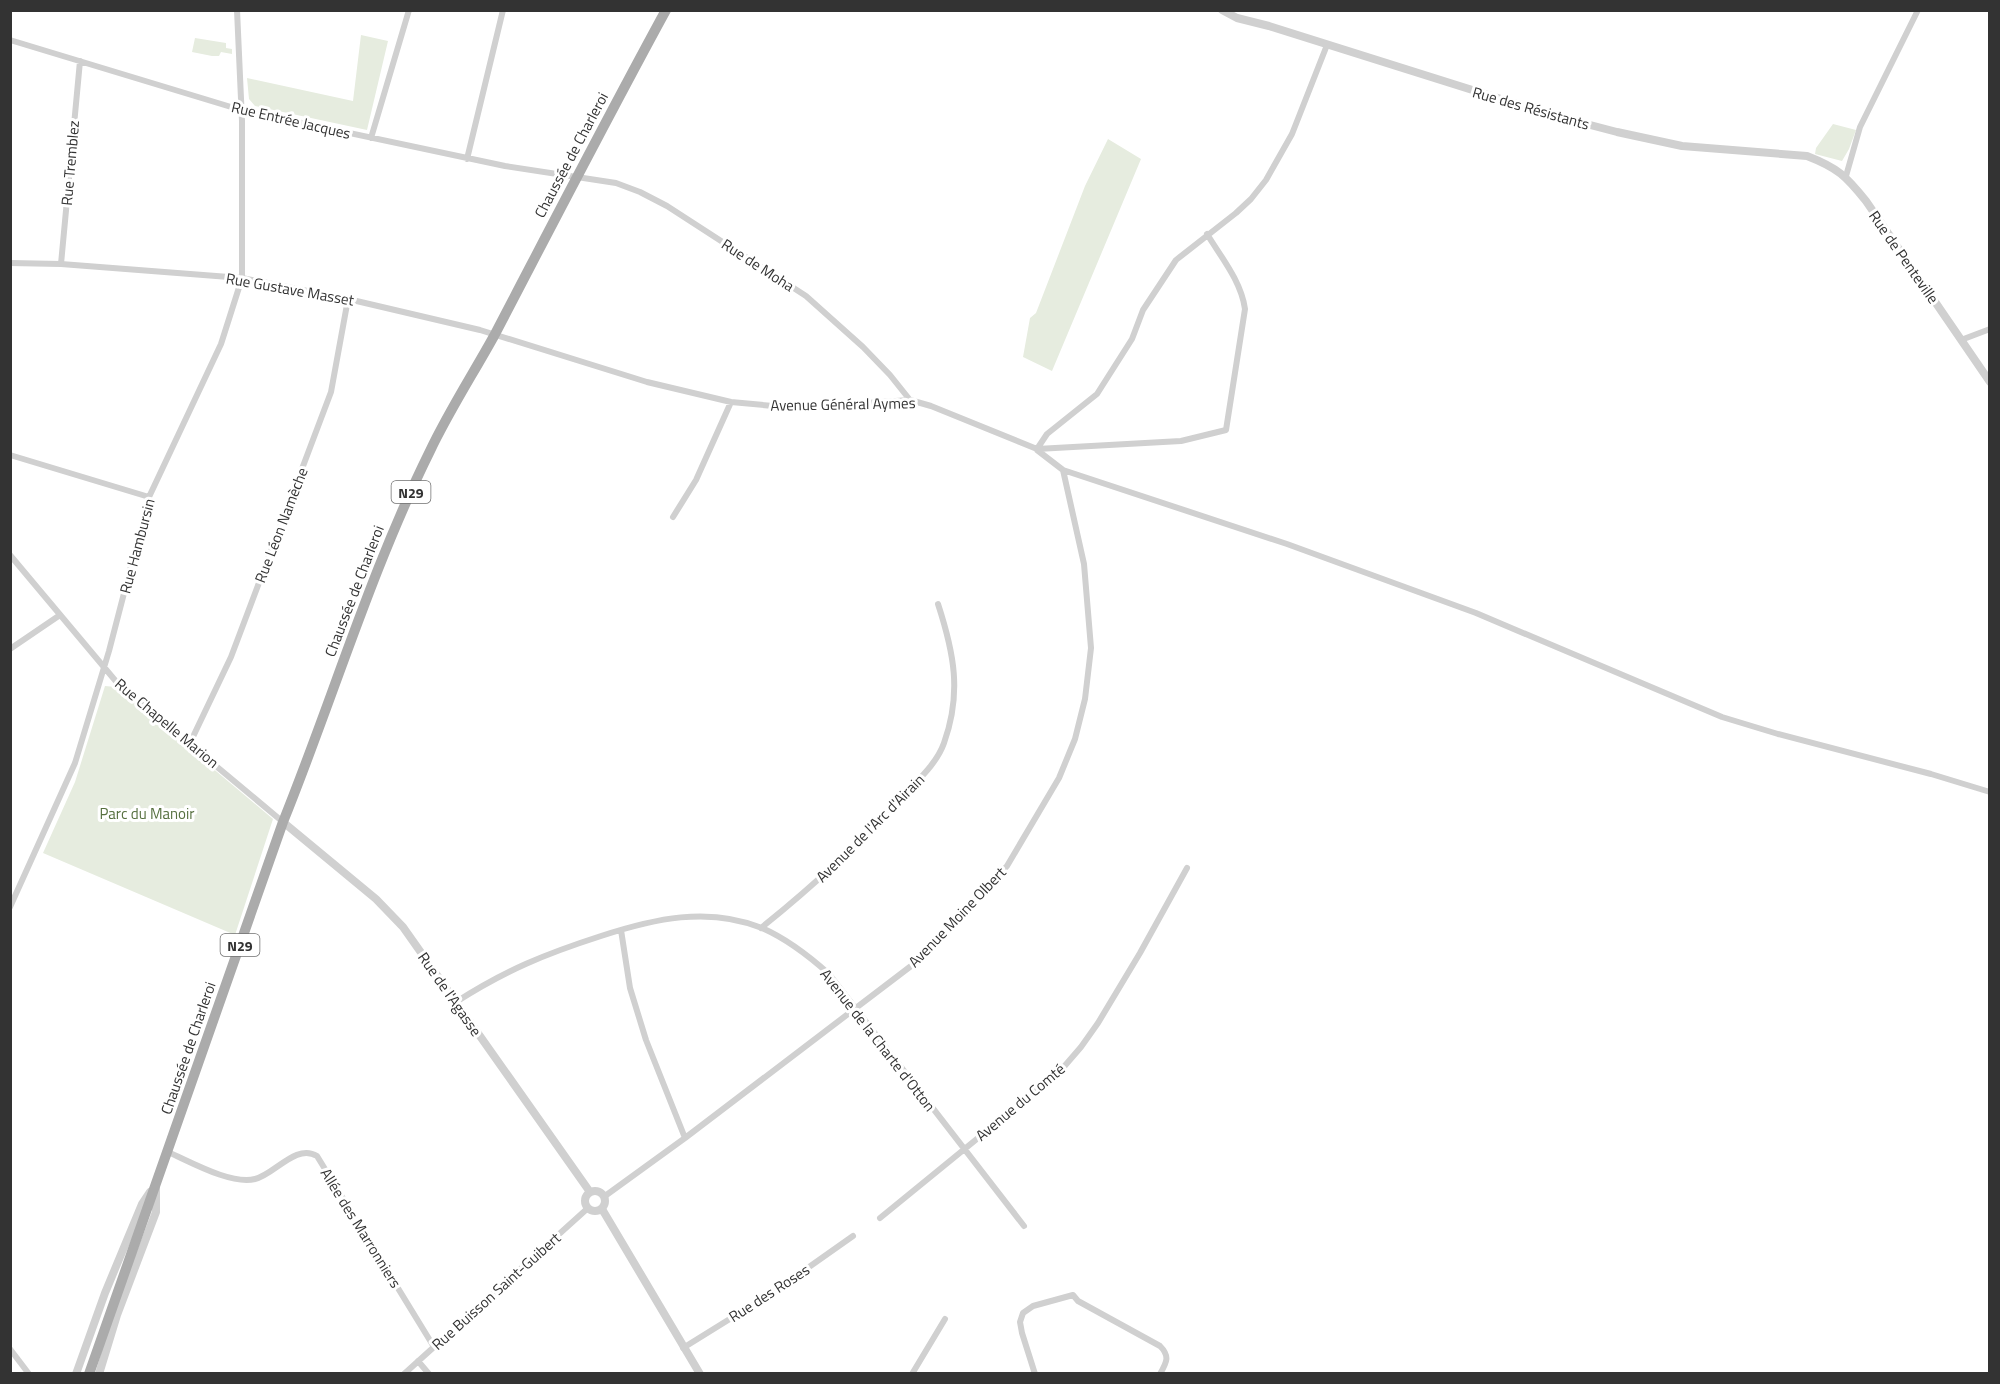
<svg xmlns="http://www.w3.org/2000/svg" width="2000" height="1384" font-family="'Titillium Web',sans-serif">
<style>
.green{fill:#e6ecdf}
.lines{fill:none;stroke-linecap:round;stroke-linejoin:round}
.minor{stroke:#d0d0d0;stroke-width:6}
.tertiary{stroke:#d0d0d0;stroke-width:8}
.primary{stroke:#ababab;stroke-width:10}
.labels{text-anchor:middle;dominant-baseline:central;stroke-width:6;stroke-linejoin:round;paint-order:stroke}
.shield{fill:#fff;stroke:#707070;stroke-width:1.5}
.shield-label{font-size:14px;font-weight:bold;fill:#333}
.street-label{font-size:15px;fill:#333;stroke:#fff}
.park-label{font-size:15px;fill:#56703f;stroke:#fff}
</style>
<rect width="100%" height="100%" fill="#fff"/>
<!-- green -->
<path class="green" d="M361,35L388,41L367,130L255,106L249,99L247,78L353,101Z
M195,38L226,43V48L232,49V54L221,52L219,56H212L192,52Z
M1833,124L1856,130L1849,149L1842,161L1815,154L1816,148Z
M1108,139L1141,159L1052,371L1023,357L1030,318L1036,313L1085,186Z
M105,686L116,687L273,819L235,935L43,853L75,782Z"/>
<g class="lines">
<!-- minor -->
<path class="minor" d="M10,40L241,110L505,166L616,183L640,192L667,206L806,296L863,347L890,375L910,400
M371,138L409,10
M467,159L503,10
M1846,176L1860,127L1918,10
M10,263L61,264L242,278L348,299L480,330L647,382L731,402L795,408L910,400L931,406L1037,449L1181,441L1226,430L1245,309C1241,281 1221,257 1207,234
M61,264L80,61
M1961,340L1990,329
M1037,449L1047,434L1097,394L1132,339L1143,310L1176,260L1236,213L1251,199L1266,180L1292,134L1327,45
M10,455L149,497
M1063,470L1287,544L1476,613L1722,717L1778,734L1931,774L1990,792
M673,517L696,480L731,402
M10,555L119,685L283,822
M10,649L60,615
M190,743L231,657L331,392L348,299
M10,907L75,763L109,651L149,497L221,344L242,278V121L237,10
M761,928C812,887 861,842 905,794C919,779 937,763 944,743C962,693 954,653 938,604
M621,930L630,988L646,1040L685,1138
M456,1002C506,970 545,954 601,936C653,919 708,906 762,928C787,939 809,956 829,974L1024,1226
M168,1152C191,1162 231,1185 255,1179C274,1175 296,1143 317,1156L434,1347
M605,1196L685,1138L915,963L1007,866L1059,778L1075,739L1085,699L1091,648L1084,564L1063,470L1037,450
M880,1218L1037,1090L1062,1069L1081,1047L1098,1023L1140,953L1187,868
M683,1348L775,1291L853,1236
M10,1349L29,1374
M418,1361L429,1374
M404,1374L588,1208
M912,1374L945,1319
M1035,1374L1022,1333L1020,1322L1023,1313L1033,1306L1073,1295L1078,1301L1160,1346C1170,1356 1167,1362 1160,1374"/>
<!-- tertiary -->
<path class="tertiary" d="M1222,10L1237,18L1269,26L1552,115L1617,132L1682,146L1807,156C1838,168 1846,176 1866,201L1990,382
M283,822L376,899L403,927L590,1192
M585 1201a10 10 0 1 1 20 0a10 10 0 1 1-20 0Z
M602,1209L700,1374
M76,1374L105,1293L142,1204L150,1192
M99,1374L117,1315L156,1212V1189"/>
<!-- primary -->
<path class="primary" d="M89,1374L283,822C333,698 371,570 430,451C449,411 473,374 494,336C551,227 607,118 666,10"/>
</g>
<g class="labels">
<!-- shield labels -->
<g class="shield">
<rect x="391.5" y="481" width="39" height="22" rx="4.5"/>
<rect x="220.5" y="934" width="39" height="22" rx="4.5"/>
</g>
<g class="shield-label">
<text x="411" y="492">N29</text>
<text x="240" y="945">N29</text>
</g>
<!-- street labels -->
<g class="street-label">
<text transform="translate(1531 108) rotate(16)">Rue des Résistants</text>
<text transform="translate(291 120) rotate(13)">Rue Entrée Jacques</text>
<text transform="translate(571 155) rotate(-62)">Chaussée de Charleroi</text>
<text transform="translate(70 163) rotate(-85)">Rue Tremblez</text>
<text transform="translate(1904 257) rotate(55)">Rue de Penteville</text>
<text transform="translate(758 265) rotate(33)">Rue de Moha</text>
<text transform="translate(290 289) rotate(10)">Rue Gustave Masset</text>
<text transform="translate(843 404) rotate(-1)">Avenue Général Aymes</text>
<text transform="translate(281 525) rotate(-69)">Rue Léon Namèche</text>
<text transform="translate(137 546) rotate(-75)">Rue Hambursin</text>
<text transform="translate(354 591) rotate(-69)">Chaussée de Charleroi</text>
<text transform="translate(167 723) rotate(40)">Rue Chapelle Marion</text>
<text transform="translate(870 828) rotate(-45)">Avenue de l'Arc d'Airain</text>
<text transform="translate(957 917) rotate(-46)">Avenue Moine Olbert</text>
<text transform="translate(450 994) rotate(55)">Rue de l'Agasse</text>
<text transform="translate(878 1040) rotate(52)">Avenue de la Charte d'Otton</text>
<text transform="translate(188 1048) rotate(-71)">Chaussée de Charleroi</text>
<text transform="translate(1020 1102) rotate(-40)">Avenue du Comté</text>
<text transform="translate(361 1228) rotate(58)">Allée des Marronniers</text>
<text transform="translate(496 1291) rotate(-42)">Rue Buisson Saint-Guibert</text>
<text transform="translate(769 1293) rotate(-33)">Rue des Roses</text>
</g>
<!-- park labels -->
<g class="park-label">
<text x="147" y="813">Parc du Manoir</text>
</g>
</g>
<!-- border -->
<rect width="2000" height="1384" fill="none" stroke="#333333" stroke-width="24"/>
</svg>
